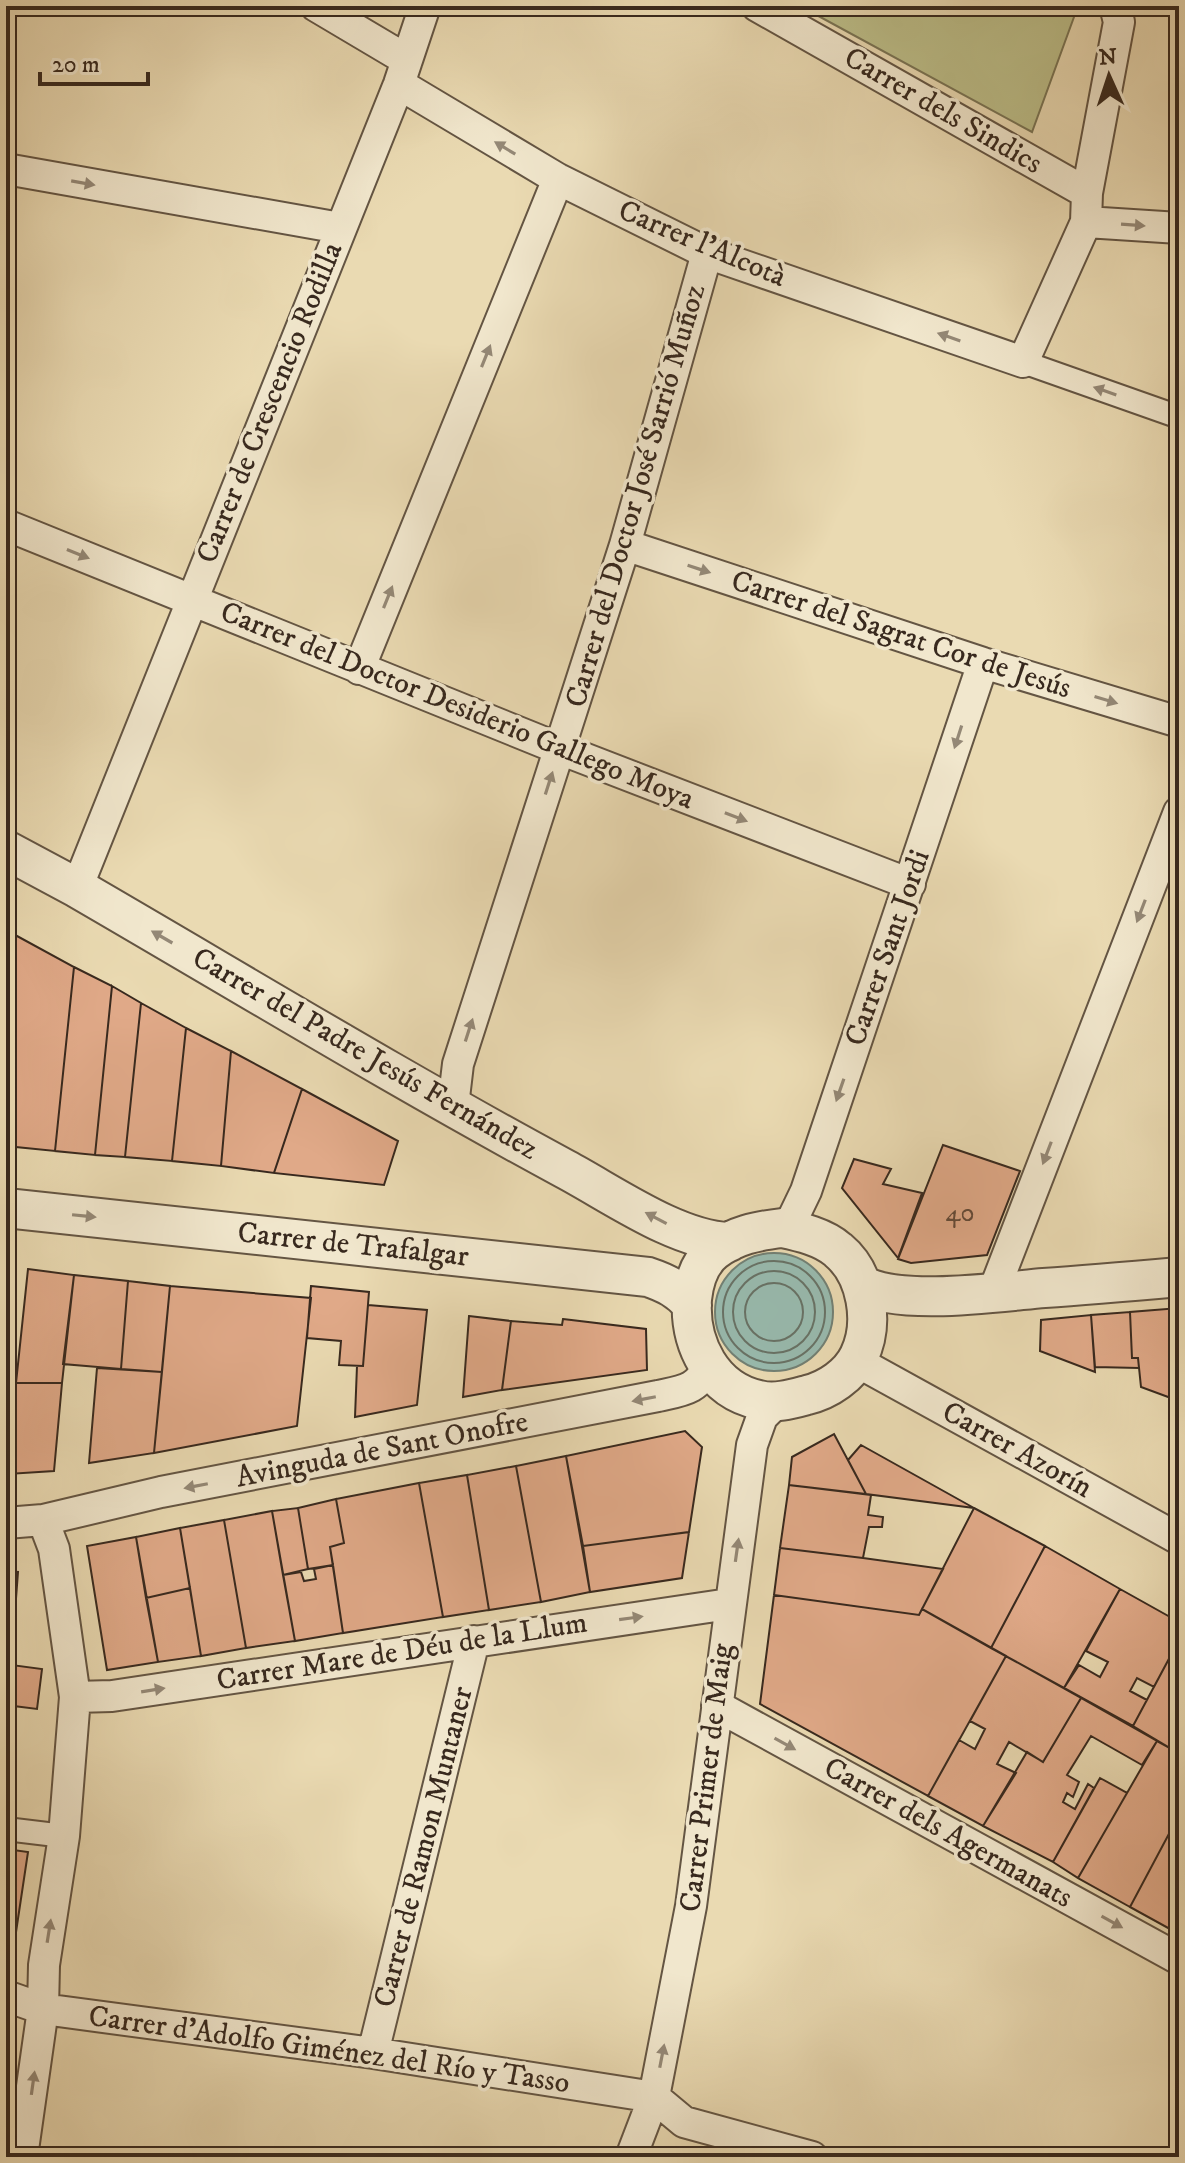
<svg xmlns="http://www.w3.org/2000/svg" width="1185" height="2163" font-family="'IM FELL DW Pica',serif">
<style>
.green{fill:#bcbe89;stroke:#7a7454;stroke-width:2}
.water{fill:#98baae;stroke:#728074;stroke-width:2}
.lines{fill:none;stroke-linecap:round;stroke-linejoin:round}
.shore{stroke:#687266;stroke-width:2}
.building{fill:#e0a988;stroke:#38291e;stroke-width:2}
.pedestrian-casing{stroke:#645543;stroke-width:26}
.minor-casing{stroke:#645543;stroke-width:34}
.tertiary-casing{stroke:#645543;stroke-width:42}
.pedestrian{stroke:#f1e7cd;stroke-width:22}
.minor{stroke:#f1e7cd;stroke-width:30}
.tertiary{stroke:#f1e7cd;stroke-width:38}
.oneway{fill:#948876}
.labels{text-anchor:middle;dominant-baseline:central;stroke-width:7;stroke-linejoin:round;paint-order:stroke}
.number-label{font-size:26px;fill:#624938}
.street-label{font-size:30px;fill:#38291e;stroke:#f1e7cd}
</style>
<rect width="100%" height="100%" fill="#eadab2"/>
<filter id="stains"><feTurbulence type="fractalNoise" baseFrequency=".0025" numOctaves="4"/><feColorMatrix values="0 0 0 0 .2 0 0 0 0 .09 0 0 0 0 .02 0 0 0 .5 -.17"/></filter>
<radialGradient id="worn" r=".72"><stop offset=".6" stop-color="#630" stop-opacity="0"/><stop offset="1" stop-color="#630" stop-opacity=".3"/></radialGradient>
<!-- green -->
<path class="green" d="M800,6H1078L1032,132Z"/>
<!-- water -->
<path class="water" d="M715 1312a59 59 0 1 1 118 0a59 59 0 1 1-118 0Z"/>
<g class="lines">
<!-- shore -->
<path class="shore" d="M723 1312a51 51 0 1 1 102 0a51 51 0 1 1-102 0Z
M733 1312a41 41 0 1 1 82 0a41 41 0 1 1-82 0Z
M745 1312a29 29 0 1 1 58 0a29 29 0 1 1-58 0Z"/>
</g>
<!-- building -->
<path class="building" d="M6,930L74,967L55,1151L6,1146Z
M74,967L112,986L95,1155L55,1151Z
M112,986L141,1003L125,1157L95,1155Z
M141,1003L186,1028L172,1161L125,1157Z
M186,1028L231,1051L221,1166L172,1161Z
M231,1051L302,1089L274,1173L221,1166Z
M302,1089L398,1141L384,1185L274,1173Z
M943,1145L1020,1171L987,1255L911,1263L898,1259Z
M854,1159L891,1169L883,1184L922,1193L898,1258L842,1188Z
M28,1269L74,1275L62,1383H16Z
M74,1275L128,1281L121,1369L63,1364Z
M128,1281L170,1286L162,1372L121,1369Z
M170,1286L311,1298L297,1426L154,1453Z
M311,1286L369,1292L363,1366L339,1365L341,1341L307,1338Z
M368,1305L427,1310L417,1405L355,1417L357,1366H363Z
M1179,1308V1401L1141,1387L1138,1358H1132L1130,1312Z
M1130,1312L1132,1358H1138L1139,1368L1095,1367L1091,1315Z
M1091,1315L1095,1372L1040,1351L1041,1320Z
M469,1316L511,1321L502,1390L463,1397Z
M563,1319L646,1329L647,1370L502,1390L511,1321L562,1325Z
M97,1368L162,1372L154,1453L89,1463Z
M6,1382L16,1383L8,1474H6Z
M16,1383H62L54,1471L8,1474Z
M685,1431L702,1447L689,1532L583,1546L566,1456Z
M834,1434L866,1494L789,1485L792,1457Z
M861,1445L974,1508L866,1494L848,1460Z
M566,1456L590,1592L541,1602L516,1466Z
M516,1466L541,1602L489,1610L467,1475Z
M467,1475L489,1610L443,1617L419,1483Z
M419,1483L443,1617L343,1633L330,1547L344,1543L336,1499Z
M789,1485L871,1495L868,1515L883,1517L882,1527H869L863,1558L780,1548Z
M336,1499L344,1543L330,1547L333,1565L308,1569L298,1508Z
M298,1508L308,1569L283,1575L272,1511Z
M974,1508L1045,1546L991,1648L922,1609Z
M272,1511L295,1641L246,1648L224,1520Z
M224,1520L246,1648L201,1656L180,1528Z
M180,1528L190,1588L146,1598L136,1537Z
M689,1532L682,1578L590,1592L583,1546Z
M136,1537L158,1662L107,1670L87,1546Z
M1045,1546L1120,1589L1064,1688L991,1648Z
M780,1548L863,1558L943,1569L919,1615L774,1595Z
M333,1565L343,1633L295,1641L283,1575L301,1572L304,1581L316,1579L314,1569Z
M6,1571L18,1572L11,1665L42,1669L37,1709L6,1705Z
M190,1588L201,1656L158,1662L146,1598Z
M1120,1589L1179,1622V1640L1154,1687L1137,1678L1130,1691L1147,1700L1133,1726L1064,1688L1079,1665L1100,1677L1108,1662L1086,1651Z
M774,1595L919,1615L922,1609L1006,1656L928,1796L760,1704Z
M1179,1640V1730L1170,1748L1133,1726Z
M1006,1656L1081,1698L1043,1762L1009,1742L997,1764L1016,1773L983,1826L928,1796L959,1740L975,1749L985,1729L970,1721Z
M1081,1698L1157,1741L1142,1765L1091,1736L1067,1775L1079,1782L1073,1797L1067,1793L1063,1802L1075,1809L1088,1784L1094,1788L1053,1862L983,1826L1027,1752L1043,1762Z
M1179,1730V1753L1170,1748Z
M1157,1741L1179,1753V1815L1130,1907L1078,1878Z
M1100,1778L1127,1793L1078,1878L1053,1862Z
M1179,1815V1934L1130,1907Z
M6,1849L28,1852L13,1952L6,1951Z"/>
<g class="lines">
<defs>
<path id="pedestrian" d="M1023,362L1179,417
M6,1829L64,1836"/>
<path id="minor" d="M316,6L407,60
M757,6L1087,193
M399,84L558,179L707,253L1023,362L1086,222L1087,193L1119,22L1115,6
M6,169L340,228
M1086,222L1179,228
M6,525L560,749L910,884
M625,545L983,663L1179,722
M359,669L558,179
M77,888L399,84L425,6
M453,1106L458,1064L625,545L707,253
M782,1228L793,1218L806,1191L983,663
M993,1293L1179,812
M856,1361L1179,1539
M6,1523L43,1520L161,1492L658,1396C680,1391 700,1390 707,1365
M75,1697L112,1696L729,1604
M717,1706L1179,1959
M6,1996L43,2009L373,2053L654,2097L684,2122L812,2157
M373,2053L474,1641
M22,2157L43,2009L44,1965L64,1836L75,1697L54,1549L43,1520
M631,2157L654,2097L691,1906L752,1445L762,1417L778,1401"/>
<path id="tertiary" d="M6,850L77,888C239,982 400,1080 565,1169C612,1194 676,1240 729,1242
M6,1208L648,1277C666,1283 680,1290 692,1305
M782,1228C801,1232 823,1237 838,1250C867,1274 875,1323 859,1356C850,1375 828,1390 807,1395C792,1399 775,1404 759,1400C712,1390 689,1344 692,1299C694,1280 699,1263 714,1251C735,1235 757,1231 782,1228Z
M862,1285C901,1306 998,1292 1044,1288C1089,1285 1134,1281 1179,1277"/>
</defs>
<!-- pedestrian casing -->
<use href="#pedestrian" class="pedestrian-casing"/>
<!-- minor casing -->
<use href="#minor" class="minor-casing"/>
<!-- tertiary casing -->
<use href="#tertiary" class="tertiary-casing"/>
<!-- pedestrian -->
<use href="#pedestrian" class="pedestrian"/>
<!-- minor -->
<use href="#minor" class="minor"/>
<!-- tertiary -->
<use href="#tertiary" class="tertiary"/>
</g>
<!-- one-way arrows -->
<defs><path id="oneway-solid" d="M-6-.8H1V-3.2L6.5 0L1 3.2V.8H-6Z" transform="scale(2)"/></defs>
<g class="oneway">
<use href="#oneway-solid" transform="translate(505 148) rotate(-149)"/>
<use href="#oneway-solid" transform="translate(83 183) rotate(10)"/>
<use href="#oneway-solid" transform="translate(1133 225) rotate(4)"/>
<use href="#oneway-solid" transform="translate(949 337) rotate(-161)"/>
<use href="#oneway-solid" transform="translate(486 356) rotate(-68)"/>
<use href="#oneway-solid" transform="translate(1105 391) rotate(-161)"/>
<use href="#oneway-solid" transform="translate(78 554) rotate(22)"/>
<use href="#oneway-solid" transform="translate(699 569) rotate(18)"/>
<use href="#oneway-solid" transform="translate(388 597) rotate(-68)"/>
<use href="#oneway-solid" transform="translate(1106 700) rotate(17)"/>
<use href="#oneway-solid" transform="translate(958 737) rotate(108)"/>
<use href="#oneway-solid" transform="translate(549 783) rotate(-72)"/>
<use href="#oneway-solid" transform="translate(736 817) rotate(21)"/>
<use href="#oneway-solid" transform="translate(1141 911) rotate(111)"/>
<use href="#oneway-solid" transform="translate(162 937) rotate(-150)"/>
<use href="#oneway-solid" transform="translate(469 1030) rotate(-72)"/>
<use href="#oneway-solid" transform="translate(840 1090) rotate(109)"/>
<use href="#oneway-solid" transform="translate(1047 1153) rotate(111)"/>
<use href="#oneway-solid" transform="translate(84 1216) rotate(6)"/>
<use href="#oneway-solid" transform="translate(656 1218) rotate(-152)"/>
<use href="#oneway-solid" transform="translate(644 1399) rotate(169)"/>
<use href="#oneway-solid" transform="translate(196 1486) rotate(169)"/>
<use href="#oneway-solid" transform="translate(737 1550) rotate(-82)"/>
<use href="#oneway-solid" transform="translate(631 1618) rotate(-8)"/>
<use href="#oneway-solid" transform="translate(153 1690) rotate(-9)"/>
<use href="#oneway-solid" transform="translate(785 1744) rotate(29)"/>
<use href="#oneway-solid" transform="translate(1112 1922) rotate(29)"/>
<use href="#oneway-solid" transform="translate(49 1931) rotate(-81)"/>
<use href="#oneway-solid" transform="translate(662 2056) rotate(-79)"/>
<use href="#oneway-solid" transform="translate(33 2083) rotate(-82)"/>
</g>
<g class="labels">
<!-- number labels -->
<g class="number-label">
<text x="960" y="1213">40</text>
</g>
<!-- street labels -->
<g class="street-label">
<text transform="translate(943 111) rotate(30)">Carrer dels Sindics</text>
<text transform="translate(702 244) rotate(23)">Carrer l'Alcotà</text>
<text transform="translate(270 403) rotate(-68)">Carrer de Crescencio Rodilla</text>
<text transform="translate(636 496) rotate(-74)">Carrer del Doctor José Sarrió Muñoz</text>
<text transform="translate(901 635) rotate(18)">Carrer del Sagrat Cor de Jesús</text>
<text transform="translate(457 706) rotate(22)">Carrer del Doctor Desiderio Gallego Moya</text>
<text transform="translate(888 948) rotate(-71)">Carrer Sant Jordi</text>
<text transform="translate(365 1054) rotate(30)">Carrer del Padre Jesús Fernández</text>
<text transform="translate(353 1245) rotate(6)">Carrer de Trafalgar</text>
<text transform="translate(382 1450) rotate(-11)">Avinguda de Sant Onofre</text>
<text transform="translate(1017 1450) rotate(29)">Carrer Azorín</text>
<text transform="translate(402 1652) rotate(-9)">Carrer Mare de Déu de la Llum</text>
<text transform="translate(707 1778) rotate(-83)">Carrer Primer de Maig</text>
<text transform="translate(948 1833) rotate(29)">Carrer dels Agermanats</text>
<text transform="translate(424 1847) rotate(-76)">Carrer de Ramon Muntaner</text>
<text transform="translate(329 2050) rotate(8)">Carrer d'Adolfo Giménez del Río y Tasso</text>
</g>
</g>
<!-- margin -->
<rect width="1185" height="2163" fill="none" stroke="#eadab2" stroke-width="32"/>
<rect x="8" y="8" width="1169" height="2147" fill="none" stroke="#38291e" stroke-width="4"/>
<rect x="16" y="16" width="1153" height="2131" fill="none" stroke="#38291e" stroke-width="2"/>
<!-- north arrow -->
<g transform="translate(1109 76) rotate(357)" stroke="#f1e7cd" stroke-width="6" paint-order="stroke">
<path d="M0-6L14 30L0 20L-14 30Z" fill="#38291e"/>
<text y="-12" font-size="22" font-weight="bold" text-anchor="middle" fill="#38291e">N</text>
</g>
<!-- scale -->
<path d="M40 72v12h108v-12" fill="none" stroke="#38291e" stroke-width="4"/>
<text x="52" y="72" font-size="24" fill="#38291e" stroke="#f1e7cd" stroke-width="6" paint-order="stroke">20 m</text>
<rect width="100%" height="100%" filter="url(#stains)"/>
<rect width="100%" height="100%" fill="url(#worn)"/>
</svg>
